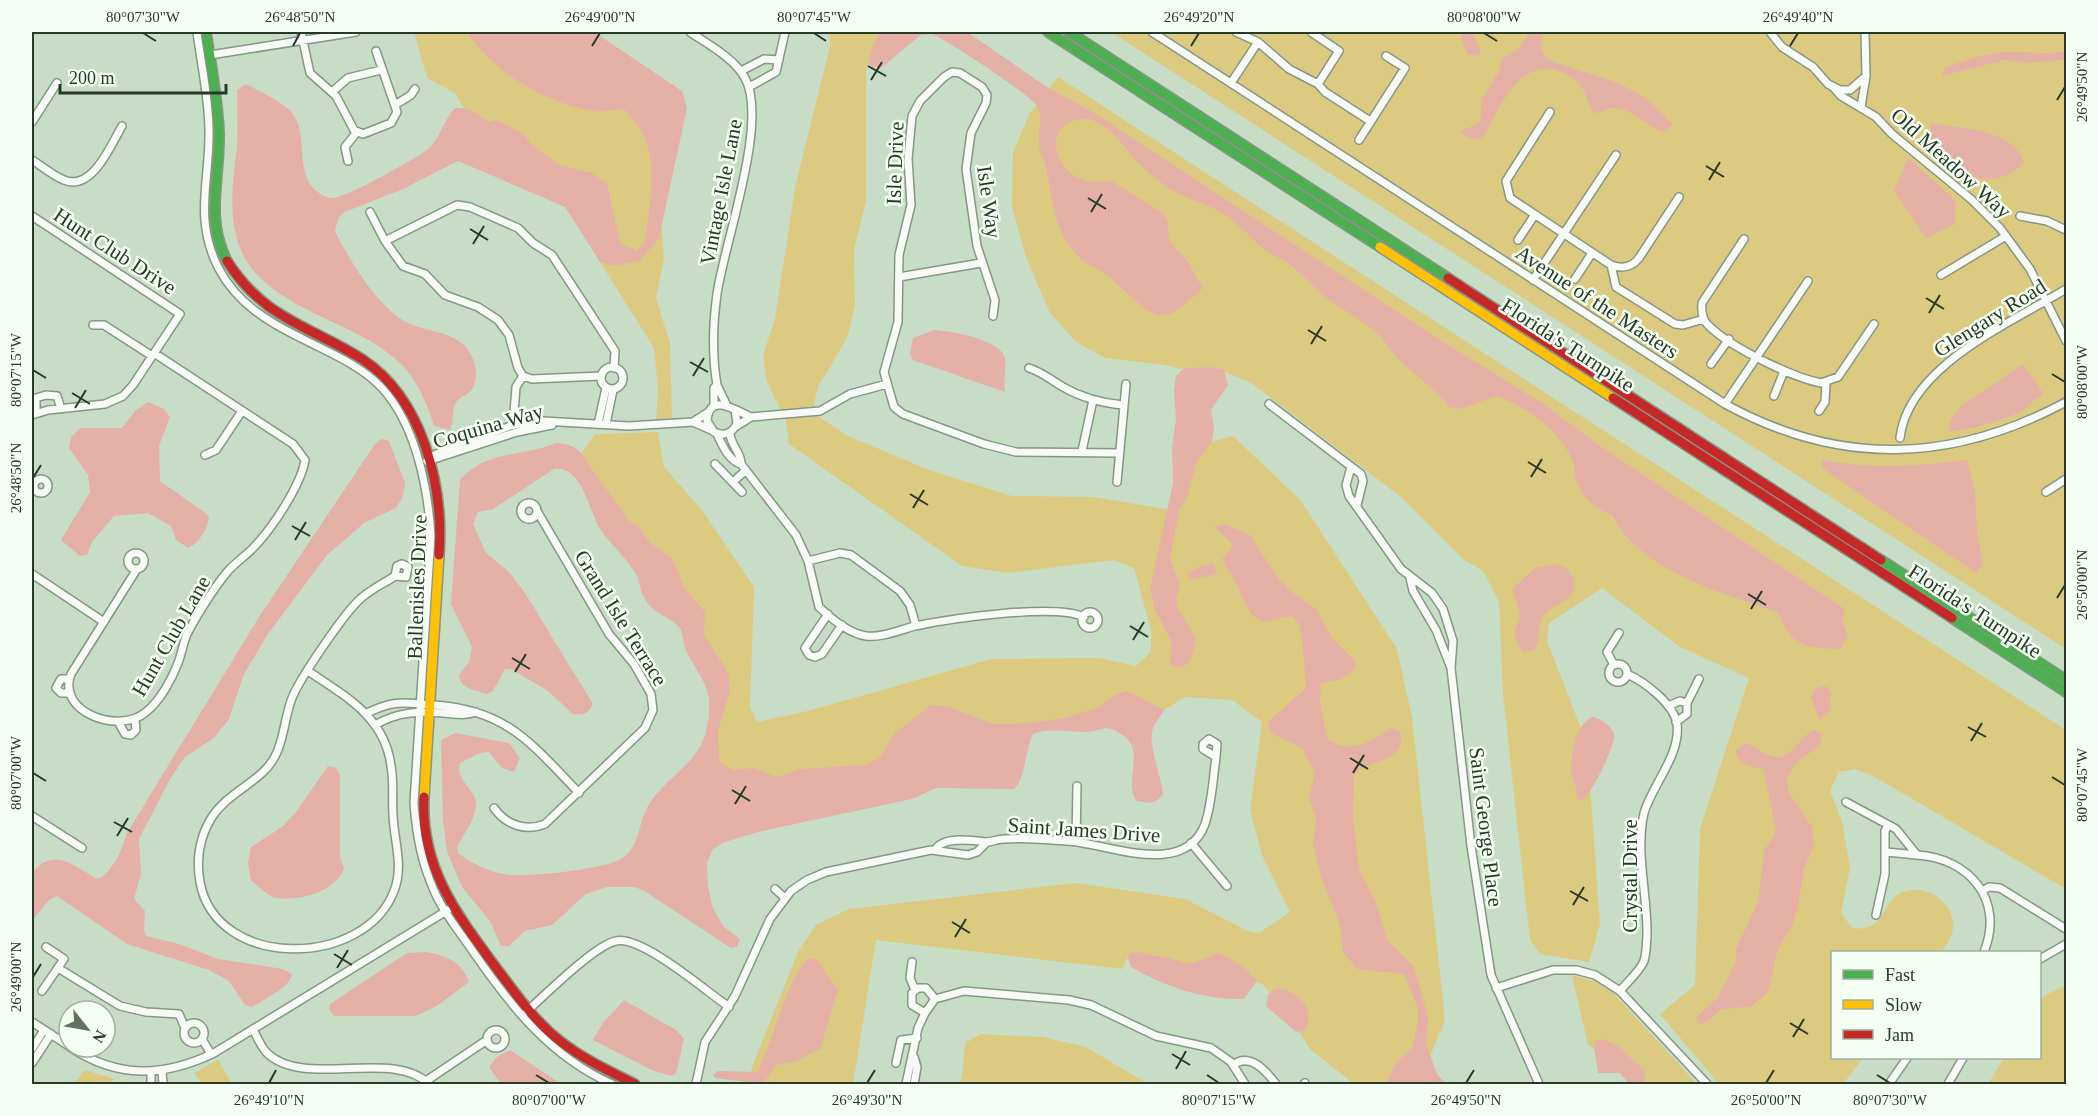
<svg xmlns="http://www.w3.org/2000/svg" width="2098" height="1116" font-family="'Times New Roman',serif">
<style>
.green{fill:#ddca81}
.water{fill:#e5b1a7}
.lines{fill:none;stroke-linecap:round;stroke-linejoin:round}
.street-casing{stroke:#869784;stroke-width:10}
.fast-casing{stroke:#869784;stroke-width:12}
.slow-casing{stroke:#869784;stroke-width:12}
.jam-casing{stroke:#869784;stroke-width:12}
.street{stroke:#f7faf6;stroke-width:7}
.fast{stroke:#4caf50;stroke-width:9}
.slow{stroke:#ffc107;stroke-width:9}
.jam{stroke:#c62828;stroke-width:9}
.ticks{fill:none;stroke:#293928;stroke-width:2}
.labels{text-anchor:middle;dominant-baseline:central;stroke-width:5;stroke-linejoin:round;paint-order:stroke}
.street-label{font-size:21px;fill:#293928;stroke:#f3fff2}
.neatline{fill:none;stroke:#293928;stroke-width:2}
.ticks-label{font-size:15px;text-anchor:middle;fill:#293928}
</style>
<rect width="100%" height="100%" fill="#c7ddc5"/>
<!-- green -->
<path class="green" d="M414,32H476L554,93L636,114L655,152L664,258L656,298L670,343L672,418L656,421L658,389L654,348L600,262L608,207L573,176L469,118L455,93L427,78Z
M830,32H881L866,71V201L854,249L855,306L847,338L818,387L814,403L819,417L848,436L929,470L1012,496L1094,497L1177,511L1194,462L1211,442L1233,436L1301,501L1397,649L1412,717L1445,1020L1428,1061L1440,1084H1354L1310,1049L1284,1007L1262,984L1212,968L1128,957L1122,969L876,940L853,1084H748L752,1067L798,952L816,925L849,909L1076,883L1185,899L1250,932L1259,933L1290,912L1262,855L1250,810L1262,722L1232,700L1185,697L1164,710L1126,713L1026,732L875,771L665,842L710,756L718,695L703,653L579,457L595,434L658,432L664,467L701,509L754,587L750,708L757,722L808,711L991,659L1099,658L1136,666L1151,652V630L1134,568L1113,560L1008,573L962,566L789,444L786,421L767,382L763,355L775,319L795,188L830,46Z
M1111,32H2066V649Z
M1058,77L2066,730V889L1873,776L1855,769L1839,772L1830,791L1842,821L1850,868L1841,913L1852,928C1861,929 1865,929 1874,924C1884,918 1886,902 1897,895C1920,881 1950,897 1953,923C1954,934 1948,944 1941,952H1832V1058H1863L1843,1084H1719L1660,1014L1695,985L1700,829L1749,678L1680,647L1602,588L1549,623L1547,641L1587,744L1600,924L1589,962L1540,954L1530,940L1503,694L1499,602L1483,571L1463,559L1401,497L1250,382L1211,367L1180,369L1165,365L1105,358L1076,342L1050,313L1027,260L1012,207L1013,152L1030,113Z
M1572,975L1597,982L1614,994L1697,1084H1636L1616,1061L1588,1045Z
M2066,985V1084H1988L2004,1058H2040V1003L2044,996Z
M980,1034L1043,1037L1086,1047L1148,1084H960C964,1070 962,1057 966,1043Z
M218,1060L232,1084H203L194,1073Z
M85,1070L114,1079L110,1084H74Z"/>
<!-- water -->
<path class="water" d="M466,32H594L682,91L687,108L659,238L640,261L613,266L600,262L565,207L458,161L403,189L345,212L338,218L335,232C352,263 370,295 398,317C421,335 464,327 474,362C477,371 477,381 472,389C468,395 462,396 458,400C450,408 455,421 450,430L434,426C427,403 419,384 403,366C357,317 257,311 237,239C228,207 234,177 237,144C238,126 237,108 237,90L246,84C259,91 274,98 286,107C311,126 294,166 313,188C318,193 326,198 333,198C348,197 413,160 427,150C439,141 444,119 455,108C469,107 478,114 489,122L496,120L524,134L530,143L559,165L592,173L607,184L620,243L636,251L645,242C650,197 664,144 624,110C614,109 603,113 592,111C541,101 497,74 466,32Z
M879,32H967L1050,89L1091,111L1440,340L1542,403L1603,448L1842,607L1845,612L1842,621L1848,636L1840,649C1805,648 1790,646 1778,612C1723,594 1639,570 1612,515C1593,508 1580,496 1575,476C1574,471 1575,466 1573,462C1561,431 1527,407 1497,396L1460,409L1449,407C1435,389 1417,376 1400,361C1390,352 1386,341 1377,333C1362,320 1344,311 1328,299C1314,288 1302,274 1288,263C1280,258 1271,255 1264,249C1251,239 1241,226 1227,216C1209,204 1188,200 1170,189C1160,182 1147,172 1138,163C1122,146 1101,108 1070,122C1038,136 1065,194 1110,180L1164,214C1170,222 1167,228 1169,237C1172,249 1183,254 1190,264C1194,272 1195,278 1202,285V289C1163,324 1162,325 1121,288C1116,283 1110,277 1104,273C1097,267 1088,266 1081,259C1053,230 1054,209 1047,172C1045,163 1041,155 1039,146C1037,133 1044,116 1037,106C1028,93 948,41 932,34L921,35L881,68L872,67L868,61Z
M1459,32H1472L1481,52L1478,56L1467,54Z
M1531,32H1544C1539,41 1541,53 1549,60C1602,80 1633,78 1673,125L1664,132C1647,127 1636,111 1617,108C1609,107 1602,113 1594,113C1588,106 1587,96 1582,88C1576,79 1566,73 1555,70C1516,62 1500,109 1483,137L1476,140L1463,135L1461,132C1466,127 1474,127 1480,121L1482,99L1499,71L1501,60L1518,49Z
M2066,51V60L2026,63L2006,60L1941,76L1946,67C1966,60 1988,52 2010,52C2029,52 2047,55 2066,51Z
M1931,123C1959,129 2013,128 2024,162C1998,193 1955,176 1930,153Z
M1908,158L1952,197L1955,202V224L1926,238L1894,191Z
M935,330C951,331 1003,340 1005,359C1006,370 1003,381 1005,392L913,360L910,354L913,338Z
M2023,364C2030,375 2039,383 2043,395C2034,398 2032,404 2025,409C2013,418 1963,432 1949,431L1950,421L1961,406Z
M1211,367L1224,370L1228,385L1211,410L1214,427L1212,441L1196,463L1187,498L1179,511L1170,558L1180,585L1176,600L1178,609L1195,637C1195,652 1190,674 1170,665L1171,641L1155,610L1150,589L1173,483L1172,447L1176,419L1174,391L1176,376L1184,368Z
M148,402L164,409L170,417L159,446L160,481L204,512L209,517C207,529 199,544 188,548L176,540L171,526L148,513L114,516L92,542L87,555L80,556L61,540L90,492L88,475L69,448L71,437L81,428H122L136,410Z
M382,439L389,441L405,483L403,496L396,508L364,523L327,555L268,634L244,674L229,719L214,738L185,757L170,779L139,839L141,874L134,899L145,911L144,929L146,936L179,944L218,959L283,969L292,974C290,988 264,999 252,1007L245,1005L229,981L209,970L127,944L57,896L49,900L32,921V873C54,846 73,866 98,879C112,873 123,848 127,833L259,617L375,444Z
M556,443C573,443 583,452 589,465L630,522L639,527L650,543L671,557L685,589L705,612L704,635L726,669L729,678L730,692L718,730L719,759L723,765L733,770L753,768L778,777L799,769L867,765L881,756L894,734L931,705L949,707L993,724L1030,723L1064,718L1098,708L1116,694L1127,691L1164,710C1160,717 1154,724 1152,732C1149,745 1161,777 1163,794C1155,805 1149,803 1137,801C1122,782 1146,753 1124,736C1119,733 1114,729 1107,728C1101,728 1095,732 1089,732C1071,733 1051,727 1033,734C1025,750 1025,781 1014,789L936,788L912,799L762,831L725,842L713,849L707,863L708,886L712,906L723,926L740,939L737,947L731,948L646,892L635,887H607L586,894L552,925L525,931L509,946H501L490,921L462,887L447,852L443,821L441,740L455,733L509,743L520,758L514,772L501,767L489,752L480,753L460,763C455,779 475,790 476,802C477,817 464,834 457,847L458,853C468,861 489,872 503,874C525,878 598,870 619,860C639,851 638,823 648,806C662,782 688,769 701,745C707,734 710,713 709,700C708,682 691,664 685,647C682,639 684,632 678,626C667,615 652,614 644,597C640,591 640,582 637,576C628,559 611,545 600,529C589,512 583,466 554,469L493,509L478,512L473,524L486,553L509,572L525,593L593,704C589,713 583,716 573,714L548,691L511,669H505L493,691L487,694C475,690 460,689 459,675L469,662L472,647L451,604L460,480C485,450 523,457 556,443Z
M1824,460C1875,470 1916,466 1967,460L1975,493L1977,533L1983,564L1976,573L1822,468L1821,462Z
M1223,524L1250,535L1278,578L1293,593L1316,609L1332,638L1356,662L1355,669L1342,679L1321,684L1320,701L1327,738C1348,756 1374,741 1391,728L1400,731C1408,764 1367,758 1354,775L1353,818L1359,869L1376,902L1387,940L1414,967L1428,1017L1426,1044L1437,1074L1446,1084H1386L1396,1063L1412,1047L1418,1022V1009L1404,974L1357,969L1343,952L1340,925L1322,880L1313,844L1316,818L1309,798L1315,773L1302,748L1274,735L1268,726L1270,720L1306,688L1302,637L1300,626L1293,617C1283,615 1274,622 1264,621C1246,619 1242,591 1234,579C1229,570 1225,569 1222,559L1231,549L1232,543L1214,527Z
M1214,563L1217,574L1190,580L1187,574L1201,566Z
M1555,564C1563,566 1570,569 1573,578C1581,600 1554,602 1544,615C1536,626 1542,640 1534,650L1523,652C1509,633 1517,632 1520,613L1512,589L1535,568Z
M1820,686L1828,687L1831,694L1829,713L1819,720L1811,697L1814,690Z
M1593,717C1602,720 1612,725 1614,735C1616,745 1589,799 1581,801L1577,797C1577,786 1571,777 1571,770C1572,754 1575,723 1593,717Z
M1814,730L1822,733L1820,746L1797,762L1787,778L1788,791L1812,827L1814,845L1804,869L1798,907L1791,928L1778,949L1768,992L1752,1006L1720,1010L1708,1021L1700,1024L1696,1017L1718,997L1736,962V949L1758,902L1764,851L1776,831L1764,770C1751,766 1737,766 1736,750L1745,743C1756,746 1765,756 1776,757C1792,759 1800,735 1814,730Z
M328,766L336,768L340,775V857L344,869C335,891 302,901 278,898C268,897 259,887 251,880L248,863L251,847L282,827L296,812Z
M426,952C447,956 461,961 469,982L437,1006L416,1016H334L329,1009L330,1004L407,953Z
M1137,952L1169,958L1185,963H1193L1218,953L1223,955L1245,968L1257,981L1244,999C1204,1000 1166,987 1131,967L1128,958L1130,953Z
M809,958L817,960L838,990L820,1049L797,1061L776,1065L763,1084L715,1078L713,1075L718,1071L757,1072C772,1046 788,974 809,958Z
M1276,989C1297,988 1318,1011 1304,1031L1296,1032L1266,1006L1268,994Z
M624,1000L676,1030L684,1039L676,1073L671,1076L652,1070L593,1040L603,1023Z
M1602,1039L1617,1045L1645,1071V1084H1629L1620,1073H1598L1594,1047L1595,1041Z
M510,1050L561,1084H501L489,1067L498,1056Z"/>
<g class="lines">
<defs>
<path id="street" d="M197,32C201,64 209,98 209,131C210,181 193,219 219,269C237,303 268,322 301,338C328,352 361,365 382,388C416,425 428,488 431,536L414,803C416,831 420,857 431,883C440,908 457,928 472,950C510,1005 549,1056 612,1084
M301,32L310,73L336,96L354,130L363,134L391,123L397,112L376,51
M690,32C709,45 734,58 745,78C769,121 724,244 717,294C713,323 712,356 717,385
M1152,32L1725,404C1840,467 1952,463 2066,402
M1236,32L1258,42L1289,69L1318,84L1325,92L1370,121
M1311,32L1339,51L1318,84
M1770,32L1782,47L1813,67L1828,84L1840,90H1850L1866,76
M210,55L356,32
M741,71L764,59L779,60
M1231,83L1258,42
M749,87L776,72L785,32
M1833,87L1841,96L1876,117L1892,134L1972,200L2000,228L2030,269L2066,341
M332,92L348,78L381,70
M395,105L411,95L415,89
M1861,107L1866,76L1865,32
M1550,112L1506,181L1510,198L1611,265C1622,269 1631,268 1639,258L1679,197
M32,122L57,83
M1359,140L1405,68L1386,56
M32,160C42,166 53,176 64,180C92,192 111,145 122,126
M348,161L345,147L357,132
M370,212L385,241L403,266L425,274L445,295L478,307L498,320L509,335L518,368L523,376
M32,216L180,314L133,385L123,396L105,404L48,410L32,415
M2020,216L2047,221L2066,230
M1744,239L1702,303C1701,312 1702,319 1708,325C1730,347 1791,377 1821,383L1838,377L1874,324
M1518,240L1534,216
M385,241L457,205L470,207L518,228L533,243L552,255L615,351L614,368
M1611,265L1616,287L1675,324L1683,325L1704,319
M1941,275L2006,236
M899,277L981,263
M1575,279L1592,253
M1533,280L1616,155
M993,316L995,300L977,246L966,169L971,133L986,103L987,95L982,87L960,73L952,72L944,77L920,101L912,116L908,159L911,205L899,255L898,322L884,372L894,407L903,414L984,444L1016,452L1119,453
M93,325H104L152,356
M1711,364L1729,339
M601 378a11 11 0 1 1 22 0a11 11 0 1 1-22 0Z
M1029,368C1042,372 1051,380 1063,387C1082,398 1102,403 1123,405
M523,376L532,379L601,376
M1774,396L1784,371
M1269,404L1361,474L1363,481L1357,505
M1725,404L1808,281
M714,406V388L717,385L726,404
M735,410L737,423C733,433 724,437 714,432L707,421C709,391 737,411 751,417L735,427
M1819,411L1825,402L1826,383
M36,413V398L46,395L57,396L61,409
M707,413L693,422L711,430
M751,417L820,411L850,394L887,384
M598,424L606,388
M606,424L613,390
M513,425L516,387L523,376
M717,434C722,445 729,461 741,464C742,453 730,445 730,433
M1900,438C1908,366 2011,323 2066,289
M1082,451L1093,400
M205,455L216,450L242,411
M427,461L436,454L513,425L543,421L629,426L693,422
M428,461L517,432L552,425
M715,464L742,492
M741,464L796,535L808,561L819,607C830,618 850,634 866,636C881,638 900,630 915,626C949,619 1054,603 1084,617
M1351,467L1346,485L1349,496L1401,569L1432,593L1443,609L1453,641L1451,668
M34 486a7 7 0 1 1 14 0a7 7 0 1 1-14 0Z
M733,482L746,470
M1117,482L1126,384
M2046,492L2066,479
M521 511a8 8 0 1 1 16 0a8 8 0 1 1-16 0Z
M128 561a8 8 0 1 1 16 0a8 8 0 1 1-16 0Z
M808,561L840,553L851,555L900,591L910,605L916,626
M137,569L71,674C56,712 119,735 146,712C160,701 172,679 178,663C182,653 183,642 188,632C199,612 213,589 228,571C236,562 247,555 255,546C273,527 301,485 305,460L293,444L154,353
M32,574L104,622
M1410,578L1413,591L1436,630L1451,668L1471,846L1491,975L1539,1084
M1082 620a8 8 0 1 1 16 0a8 8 0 1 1-16 0Z
M828,614L805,648L809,655L815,657L822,654L842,625
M1609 673a9 9 0 1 1 18 0a9 9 0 1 1-18 0Z
M1614,665L1607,652L1619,633
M308,671C345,696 385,717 391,766C394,782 392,799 393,815C394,841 404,866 394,891C365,968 216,971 200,882C196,859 200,836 212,817C225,797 246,788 263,772C285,752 282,724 292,698C300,678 342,617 358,601C369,590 383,584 395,576L397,566L402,564L408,567L406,577L395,576
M69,679H61L56,688L61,693H70
M1687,703L1699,679
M1668,706L1680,701L1687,703V714L1676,722
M367,713C396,699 403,703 434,705C507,710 531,743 579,793
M119,723L125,734L131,735L136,730L135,719
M375,725C397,712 418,711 443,713C455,714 465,716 476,712
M1209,739L1217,744L1216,757L1203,749V744Z
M1846,802L1896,829L1917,855C1969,858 2005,900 1984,952
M494,808C506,825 526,832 545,824L645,728L653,710L651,694L634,664L609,634L537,511
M32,816L82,848
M1076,842L1077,786
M1191,843L1227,886
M935,850C943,836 972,840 986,842C992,842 998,839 1004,839C1027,837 1053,840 1077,842C1115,847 1186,876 1205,824C1212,803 1213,779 1216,757
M1886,852L1917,855
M775,889L785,898
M1982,891L1989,887L2000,888L2066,929
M1876,915L1885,874V831L1888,825
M2040,959L2066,944
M912,962L910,978L915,990
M58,968L120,1006L146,1012L179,1014L185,1028
M1496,988L1553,970H1576L1595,975L1620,991L1707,1084
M42,991L64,959L46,947
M1620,991C1627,982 1638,973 1643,963C1647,955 1646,945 1647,936C1648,896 1635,853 1644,813C1652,785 1681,755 1677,724C1674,704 1645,682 1627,674
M526,1012C544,996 595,945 616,941C641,935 706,991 729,1007
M925,1013L912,1005V993L918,988H926L935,999
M32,1022L69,1046
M184 1033a10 10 0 1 1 20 0a10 10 0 1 1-20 0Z
M253,1029C257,1037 261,1047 267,1053C304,1089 392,1048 429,1084
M487 1039a9 9 0 1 1 18 0a9 9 0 1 1-18 0Z
M202,1039L211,1054
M70,1047C118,1079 164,1077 214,1053L448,910
M32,1049L44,1030
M914,1057L917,1067L914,1084
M32,1063L51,1034
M896,1063L901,1040L917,1038
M1233,1065C1250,1052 1266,1071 1276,1084
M162,1071L163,1084
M151,1072V1084
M426,1081L487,1040
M696,1084L705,1042L735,996L770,919L791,891L807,880L826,872L931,850L968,855L977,852L987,842
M906,1084L918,1028L925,1013L935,999L964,991L1069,1000L1091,1005L1156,1036L1211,1048L1231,1062L1245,1084
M1304,1084L1305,1083
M1889,1084L1907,1058
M1948,1084L1963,1058"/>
<path id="fast" d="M206,32C211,66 218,100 219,134C220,179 205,219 227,261
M1048,32L1380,247
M1069,32L1448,278
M1881,560L2066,680
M1952,618L2066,692"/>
<path id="slow" d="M1380,247L1613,398
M424,797L439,555"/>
<path id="jam" d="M227,261C264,319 308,325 362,359C423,399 444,486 439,555
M1448,278L1881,560
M1613,398L1952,618
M424,797C420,868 458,916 497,969C517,995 534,1021 560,1041C583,1059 609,1071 635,1084"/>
</defs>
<!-- street casing -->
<use href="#street" class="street-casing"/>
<!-- fast casing -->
<use href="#fast" class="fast-casing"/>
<!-- slow casing -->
<use href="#slow" class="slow-casing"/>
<!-- jam casing -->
<use href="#jam" class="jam-casing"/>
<!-- street -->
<use href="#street" class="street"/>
<!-- fast -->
<use href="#fast" class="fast"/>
<!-- slow -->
<use href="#slow" class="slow"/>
<!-- jam -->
<use href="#jam" class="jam"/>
</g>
<!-- ticks -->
<path class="ticks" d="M143,33L156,41M814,33L826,41M1484,33L1497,41M293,46L300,33M592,46L600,33M1191,46L1199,33M1790,46L1798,33M868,66L886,76M871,80L882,62M2057,100L2065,87M1706,166L1724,177M1709,180L1720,162M1088,198L1106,209M1091,212L1102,194M470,229L488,240M473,244L484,226M1926,298L1944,309M1929,313L1940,295M1308,330L1326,341M1311,344L1322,326M690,362L708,372M33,370L46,378M2052,374L2065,382M693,376L704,358M72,393L90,404M75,408L86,390M1528,462L1546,473M1531,477L1542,459M33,478L41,465M910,494L928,505M913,508L924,490M292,526L310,536M295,540L306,522M1748,594L1766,605M2057,598L2065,585M1751,609L1762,591M1130,626L1148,637M1133,640L1144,622M512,658L530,669M515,672L526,654M1968,727L1986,737M1971,741L1982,723M1350,758L1368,769M33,773L46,781M1353,773L1364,755M2052,777L2065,785M732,790L750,801M735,804L746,786M114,822L132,832M117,836L128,818M1570,891L1588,901M1573,905L1584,887M952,922L970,933M955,937L966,919M334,954L352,965M337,968L348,950M33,977L41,964M1790,1023L1808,1034M1793,1037L1804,1019M1172,1054L1190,1065M1176,1069L1186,1051M536,1075L549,1083M1207,1075L1219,1083M1877,1075L1890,1083M269,1083L276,1070M867,1083L875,1070M1466,1083L1474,1070M1766,1083L1774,1070"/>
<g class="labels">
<!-- street labels -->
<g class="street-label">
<text transform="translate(895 163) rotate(-88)">Isle Drive</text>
<text transform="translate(1951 163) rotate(42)">Old Meadow Way</text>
<text transform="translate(721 192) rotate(-79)">Vintage Isle Lane</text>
<text transform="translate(989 202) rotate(82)">Isle Way</text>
<text transform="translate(115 251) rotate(33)">Hunt Club Drive</text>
<text transform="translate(1597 302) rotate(33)">Avenue of the Masters</text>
<text transform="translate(1990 318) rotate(-32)">Glengary Road</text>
<text transform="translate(1568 345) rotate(33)">Florida's Turnpike</text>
<text transform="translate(488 426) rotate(-16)">Coquina Way</text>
<text transform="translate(417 587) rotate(-88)">Ballenisles Drive</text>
<text transform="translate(1975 611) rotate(33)">Florida's Turnpike</text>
<text transform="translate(621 618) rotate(58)">Grand Isle Terrace</text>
<text transform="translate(171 636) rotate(-60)">Hunt Club Lane</text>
<text transform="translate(1486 827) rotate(83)">Saint George Place</text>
<text transform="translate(1084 830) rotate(4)">Saint James Drive</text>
<text transform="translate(1630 876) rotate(-90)">Crystal Drive</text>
</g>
</g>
<!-- border -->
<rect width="2098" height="1116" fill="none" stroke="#f3fff2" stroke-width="66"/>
<!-- legend -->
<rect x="1831" y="951" width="210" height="108" fill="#f3fff2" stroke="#a2b0a1" stroke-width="1.5"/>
<rect x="1843" y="970" width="30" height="9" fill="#4caf50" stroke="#a2b0a1" stroke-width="1.5"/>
<text x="1885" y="981" font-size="18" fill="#293928">Fast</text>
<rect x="1843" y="1000" width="30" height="9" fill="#ffc107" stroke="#a2b0a1" stroke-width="1.5"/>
<text x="1885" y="1011" font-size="18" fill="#293928">Slow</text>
<rect x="1843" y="1030" width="30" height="9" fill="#c62828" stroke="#a2b0a1" stroke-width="1.5"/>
<text x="1885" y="1041" font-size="18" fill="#293928">Jam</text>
<!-- north arrow -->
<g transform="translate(87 1029) rotate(121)"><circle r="28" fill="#f3fff2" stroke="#a2b0a1" stroke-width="1.5"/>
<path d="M0-4.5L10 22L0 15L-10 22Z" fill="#60725f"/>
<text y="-9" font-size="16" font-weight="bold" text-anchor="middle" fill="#293928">N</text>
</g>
<!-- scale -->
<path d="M60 84v9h166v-9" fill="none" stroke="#293928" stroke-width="3"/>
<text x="69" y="84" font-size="18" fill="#293928" stroke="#f3fff2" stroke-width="4.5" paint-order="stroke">200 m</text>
<rect x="33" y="33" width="2032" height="1050" class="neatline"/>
<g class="ticks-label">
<text x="143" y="22">80°07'30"W</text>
<text x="300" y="22">26°48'50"N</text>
<text x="600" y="22">26°49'00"N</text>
<text x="814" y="22">80°07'45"W</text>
<text x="1199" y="22">26°49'20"N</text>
<text x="1484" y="22">80°08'00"W</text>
<text x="1798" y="22">26°49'40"N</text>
<text transform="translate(2082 87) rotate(-90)" y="5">26°49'50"N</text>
<text transform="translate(16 370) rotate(-90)" y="5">80°07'15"W</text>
<text transform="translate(2082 382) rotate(-90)" y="5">80°08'00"W</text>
<text transform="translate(16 478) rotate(-90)" y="5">26°48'50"N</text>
<text transform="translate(2082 585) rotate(-90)" y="5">26°50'00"N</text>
<text transform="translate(16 773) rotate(-90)" y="5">80°07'00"W</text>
<text transform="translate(2082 785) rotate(-90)" y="5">80°07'45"W</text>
<text transform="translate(16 977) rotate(-90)" y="5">26°49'00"N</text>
<text x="269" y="1105">26°49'10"N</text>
<text x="549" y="1105">80°07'00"W</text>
<text x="867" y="1105">26°49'30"N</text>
<text x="1219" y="1105">80°07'15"W</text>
<text x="1466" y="1105">26°49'50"N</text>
<text x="1766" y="1105">26°50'00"N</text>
<text x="1890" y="1105">80°07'30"W</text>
</g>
</svg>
